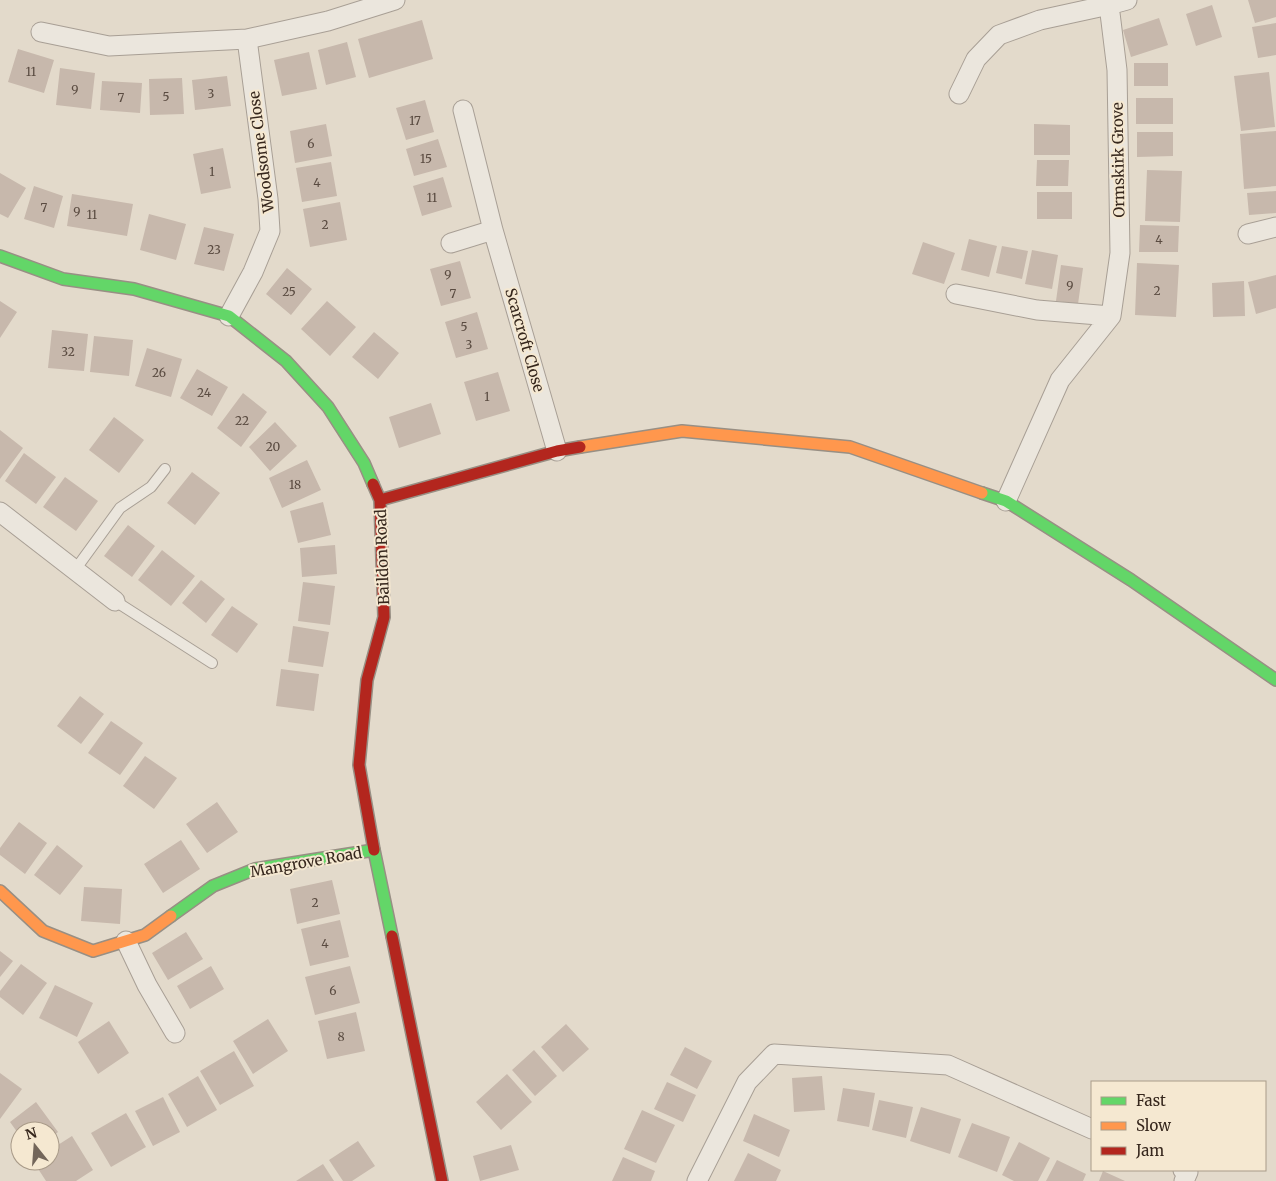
<svg xmlns="http://www.w3.org/2000/svg" width="1276" height="1181" font-family="Merriweather,serif">
<style>
.building{fill:#c7b8ac}
.lines{fill:none;stroke-linecap:round;stroke-linejoin:round}
.lane-casing{stroke:#a89f95;stroke-width:12}
.street-casing{stroke:#a89f95;stroke-width:21}
.fast-casing{stroke:#988f84;stroke-width:14}
.slow-casing{stroke:#988f84;stroke-width:14}
.jam-casing{stroke:#988f84;stroke-width:14}
.lane{stroke:#ebe6dd;stroke-width:10}
.street{stroke:#ebe6dd;stroke-width:19}
.fast{stroke:#63d668;stroke-width:11}
.slow{stroke:#ff974d;stroke-width:11}
.jam{stroke:#b3261e;stroke-width:11}
.labels{text-anchor:middle;dominant-baseline:central;stroke-width:4;stroke-linejoin:round;paint-order:stroke}
.number-label{font-size:12px;fill:#5a4b41}
.street-label{font-size:15px;fill:#36271d;stroke:#f5e8d1}
</style>
<rect width="100%" height="100%" fill="#e3dacb"/>
<!-- building -->
<path class="building" d="M1248,0H1276V17L1255,23Z
M1212,5L1222,37L1196,46L1186,14Z
M1159,18L1168,45L1131,57L1123,30Z
M422,20L433,59L369,78L358,39Z
M1276,23V55L1258,58L1252,27Z
M347,42L356,77L326,85L318,50Z
M18,49L54,60L44,93L8,82Z
M309,52L317,89L282,96L274,60Z
M1134,63H1168V86H1134Z
M60,68L95,73L91,109L56,105Z
M1269,72L1275,127L1241,131L1234,76Z
M227,76L231,106L195,110L192,80Z
M182,78L184,114L150,115L149,79Z
M102,81L142,83L140,113L100,110Z
M1136,98H1173V124H1136Z
M425,100L434,132L406,140L396,108Z
M326,124L332,156L295,163L290,131Z
M1034,124L1070,125V155H1034Z
M1276,131V186L1244,189L1240,134Z
M1137,132H1173V156L1137,157Z
M438,139L447,167L414,176L406,149Z
M223,148L231,188L201,194L193,154Z
M1037,160H1069L1068,186H1036Z
M331,162L337,196L302,202L296,168Z
M1147,170L1182,171L1180,222L1145,221Z
M0,173L26,188L8,218L0,214Z
M443,177L452,207L422,216L413,186Z
M34,186L63,196L54,228L24,219Z
M1276,191V213L1249,215L1247,193Z
M1037,192H1072V219H1037Z
M72,194L133,204L127,236L67,226Z
M340,202L347,240L310,247L303,209Z
M149,214L186,224L176,260L140,250Z
M1140,225L1179,226L1178,252H1139Z
M204,227L234,234L224,271L194,264Z
M969,239L997,246L989,277L961,270Z
M923,242L955,253L944,284L912,274Z
M1002,246L1028,251L1022,279L996,273Z
M1032,250L1058,255L1052,289L1025,284Z
M460,261L471,298L441,306L430,269Z
M1137,263L1179,265L1176,317L1135,315Z
M1061,265L1083,268L1078,304L1056,301Z
M287,268L312,289L291,315L266,294Z
M1276,275V308L1256,314L1248,282Z
M1244,281L1245,316L1213,317L1212,283Z
M0,301L17,312L0,338Z
M327,301L356,327L330,356L301,329Z
M477,312L488,349L456,358L445,322Z
M52,330L88,334L84,371L48,368Z
M374,332L399,353L378,379L352,357Z
M94,336L133,340L129,376L90,372Z
M147,348L182,359L171,397L135,386Z
M197,369L228,387L212,416L180,398Z
M498,372L510,411L476,421L464,382Z
M243,393L267,412L241,447L217,428Z
M431,403L441,434L399,448L389,417Z
M114,417L144,440L119,473L89,450Z
M275,422L297,446L270,471L249,447Z
M0,430L23,448L0,479Z
M24,453L56,477L36,504L5,481Z
M307,460L321,490L282,508L269,478Z
M192,472L220,493L195,525L167,503Z
M65,477L98,501L76,531L43,507Z
M323,502L331,535L298,543L290,511Z
M128,525L155,546L132,577L104,556Z
M335,545L337,574L302,577L300,548Z
M162,550L195,576L171,606L138,580Z
M201,580L225,599L206,623L182,603Z
M303,582L335,586L330,625L298,621Z
M232,606L258,624L237,653L211,635Z
M293,626L329,632L323,667L288,662Z
M281,669L319,674L314,711L276,706Z
M80,696L104,714L81,744L57,726Z
M111,721L143,743L120,775L88,753Z
M145,756L177,778L154,809L123,786Z
M217,802L238,832L207,853L186,824Z
M19,822L47,843L25,874L0,855V848Z
M181,840L200,869L163,893L144,864Z
M57,845L83,866L60,895L34,875Z
M332,880L340,914L297,924L290,889Z
M84,887L122,889L120,924L81,921Z
M340,920L349,957L310,966L301,929Z
M186,932L203,959L168,980L152,953Z
M0,951L13,961L0,977Z
M21,964L47,983L23,1015L0,997V991Z
M211,966L224,989L190,1009L177,986Z
M350,966L360,1003L315,1015L305,977Z
M55,985L93,1003L77,1037L39,1018Z
M356,1012L365,1051L327,1059L318,1021Z
M268,1019L288,1051L253,1074L233,1041Z
M109,1021L129,1053L98,1074L78,1042Z
M566,1024L589,1049L563,1072L541,1047Z
M685,1047L712,1061L697,1089L670,1075Z
M534,1050L557,1076L535,1096L512,1070Z
M234,1051L254,1086L220,1105L200,1071Z
M0,1073L22,1089L0,1119Z
M507,1074L532,1102L501,1130L476,1102Z
M198,1076L217,1110L187,1127L168,1094Z
M822,1076L825,1110L794,1112L792,1078Z
M667,1082L696,1095L683,1122L654,1109Z
M843,1088L875,1093L869,1127L837,1121Z
M163,1097L180,1132L153,1146L135,1111Z
M879,1100L913,1107L906,1138L872,1130Z
M36,1102L58,1132L50,1138V1131H20V1136L10,1122Z
M921,1107L961,1119L950,1154L910,1141Z
M642,1110L675,1125L656,1163L624,1149Z
M126,1113L146,1147L111,1167L91,1133Z
M754,1114L790,1130L779,1157L743,1141Z
M972,1123L1010,1137L997,1172L958,1157Z
M72,1136L93,1170L76,1181H46L33,1161H50V1150Z
M358,1141L375,1166L352,1181H343L329,1160Z
M1019,1142L1050,1158L1038,1181H1014L1002,1175Z
M511,1145L519,1170L480,1181L473,1156Z
M748,1153L781,1170L776,1181H734Z
M623,1157L655,1171L651,1181H612Z
M1057,1160L1086,1174L1083,1181H1046Z
M323,1164L334,1181H296Z
M1103,1171L1125,1181H1099Z"/>
<g class="lines">
<defs>
<path id="lane" d="M75,570L120,508L151,487L165,469
M115,601L212,663"/>
<path id="street" d="M41,32L109,46L247,39L268,199L270,231L253,272L229,316
M247,39L328,21L395,0
M959,94L976,59L999,35L1040,20L1109,5
M463,110L493,230L557,451
M1248,234L1276,227
M451,243L493,230
M956,294L1037,310L1111,316
M1006,501L1060,380L1111,316L1120,253L1117,70L1109,5L1127,0
M0,512L115,601
M126,941L147,985L175,1033
M1183,1170L1188,1172L1184,1181
M697,1181L747,1082L774,1054L948,1065L1092,1129"/>
<path id="fast" d="M0,256L63,279L134,289L229,316L286,361L328,407L364,463L373,484
M982,493L1006,501L1131,580L1276,680
M171,916L213,886L255,869L374,850L392,936"/>
<path id="slow" d="M580,447L682,431L850,447L982,493
M0,891L43,931L93,951L145,935L171,916"/>
<path id="jam" d="M373,484L380,500L384,617L367,680L359,765L374,850
M380,500L557,451L580,447
M392,936L442,1181"/>
</defs>
<!-- lane casing -->
<use href="#lane" class="lane-casing"/>
<!-- street casing -->
<use href="#street" class="street-casing"/>
<!-- fast casing -->
<use href="#fast" class="fast-casing"/>
<!-- slow casing -->
<use href="#slow" class="slow-casing"/>
<!-- jam casing -->
<use href="#jam" class="jam-casing"/>
<!-- lane -->
<use href="#lane" class="lane"/>
<!-- street -->
<use href="#street" class="street"/>
<!-- fast -->
<use href="#fast" class="fast"/>
<!-- slow -->
<use href="#slow" class="slow"/>
<!-- jam -->
<use href="#jam" class="jam"/>
</g>
<g class="labels">
<!-- number labels -->
<g class="number-label">
<text x="31" y="71">11</text>
<text x="75" y="89">9</text>
<text x="211" y="93">3</text>
<text x="166" y="96">5</text>
<text x="121" y="97">7</text>
<text x="415" y="120">17</text>
<text x="311" y="143">6</text>
<text x="426" y="158">15</text>
<text x="212" y="171">1</text>
<text x="317" y="182">4</text>
<text x="432" y="197">11</text>
<text x="44" y="207">7</text>
<text x="77" y="211">9</text>
<text x="92" y="214">11</text>
<text x="325" y="224">2</text>
<text x="1159" y="239">4</text>
<text x="214" y="249">23</text>
<text x="448" y="274">9</text>
<text x="1070" y="285">9</text>
<text x="1157" y="290">2</text>
<text x="289" y="291">25</text>
<text x="453" y="293">7</text>
<text x="464" y="326">5</text>
<text x="469" y="344">3</text>
<text x="68" y="351">32</text>
<text x="159" y="372">26</text>
<text x="204" y="392">24</text>
<text x="487" y="396">1</text>
<text x="242" y="420">22</text>
<text x="273" y="446">20</text>
<text x="295" y="484">18</text>
<text x="315" y="902">2</text>
<text x="325" y="943">4</text>
<text x="333" y="990">6</text>
<text x="341" y="1036">8</text>
</g>
<!-- street labels -->
<g class="street-label">
<text transform="translate(261 152) rotate(-97)">Woodsome Close</text>
<text transform="translate(1118 160) rotate(-91)">Ormskirk Grove</text>
<text transform="translate(525 340) rotate(74)">Scarcroft Close</text>
<text transform="translate(382 557) rotate(-92)">Baildon Road</text>
<text transform="translate(306 862) rotate(-10)">Mangrove Road</text>
</g>
</g>
<!-- legend -->
<rect x="1091" y="1081" width="175" height="90" fill="#f5e8d1" stroke="#a99b89"/>
<rect x="1101" y="1097" width="25" height="8" fill="#63d668" stroke="#a99b89"/>
<text x="1136" y="1106" font-size="15" fill="#36271d">Fast</text>
<rect x="1101" y="1122" width="25" height="8" fill="#ff974d" stroke="#a99b89"/>
<text x="1136" y="1131" font-size="15" fill="#36271d">Slow</text>
<rect x="1101" y="1147" width="25" height="8" fill="#b3261e" stroke="#a99b89"/>
<text x="1136" y="1156" font-size="15" fill="#36271d">Jam</text>
<!-- north arrow -->
<g transform="translate(35 1146) rotate(343)"><circle r="24" fill="#f5e8d1" stroke="#a99b89"/>
<path d="M0-4L9 19L0 12L-9 19Z" fill="#73665a"/>
<text y="-8" font-size="14" font-weight="bold" text-anchor="middle" fill="#36271d">N</text>
</g>
</svg>
